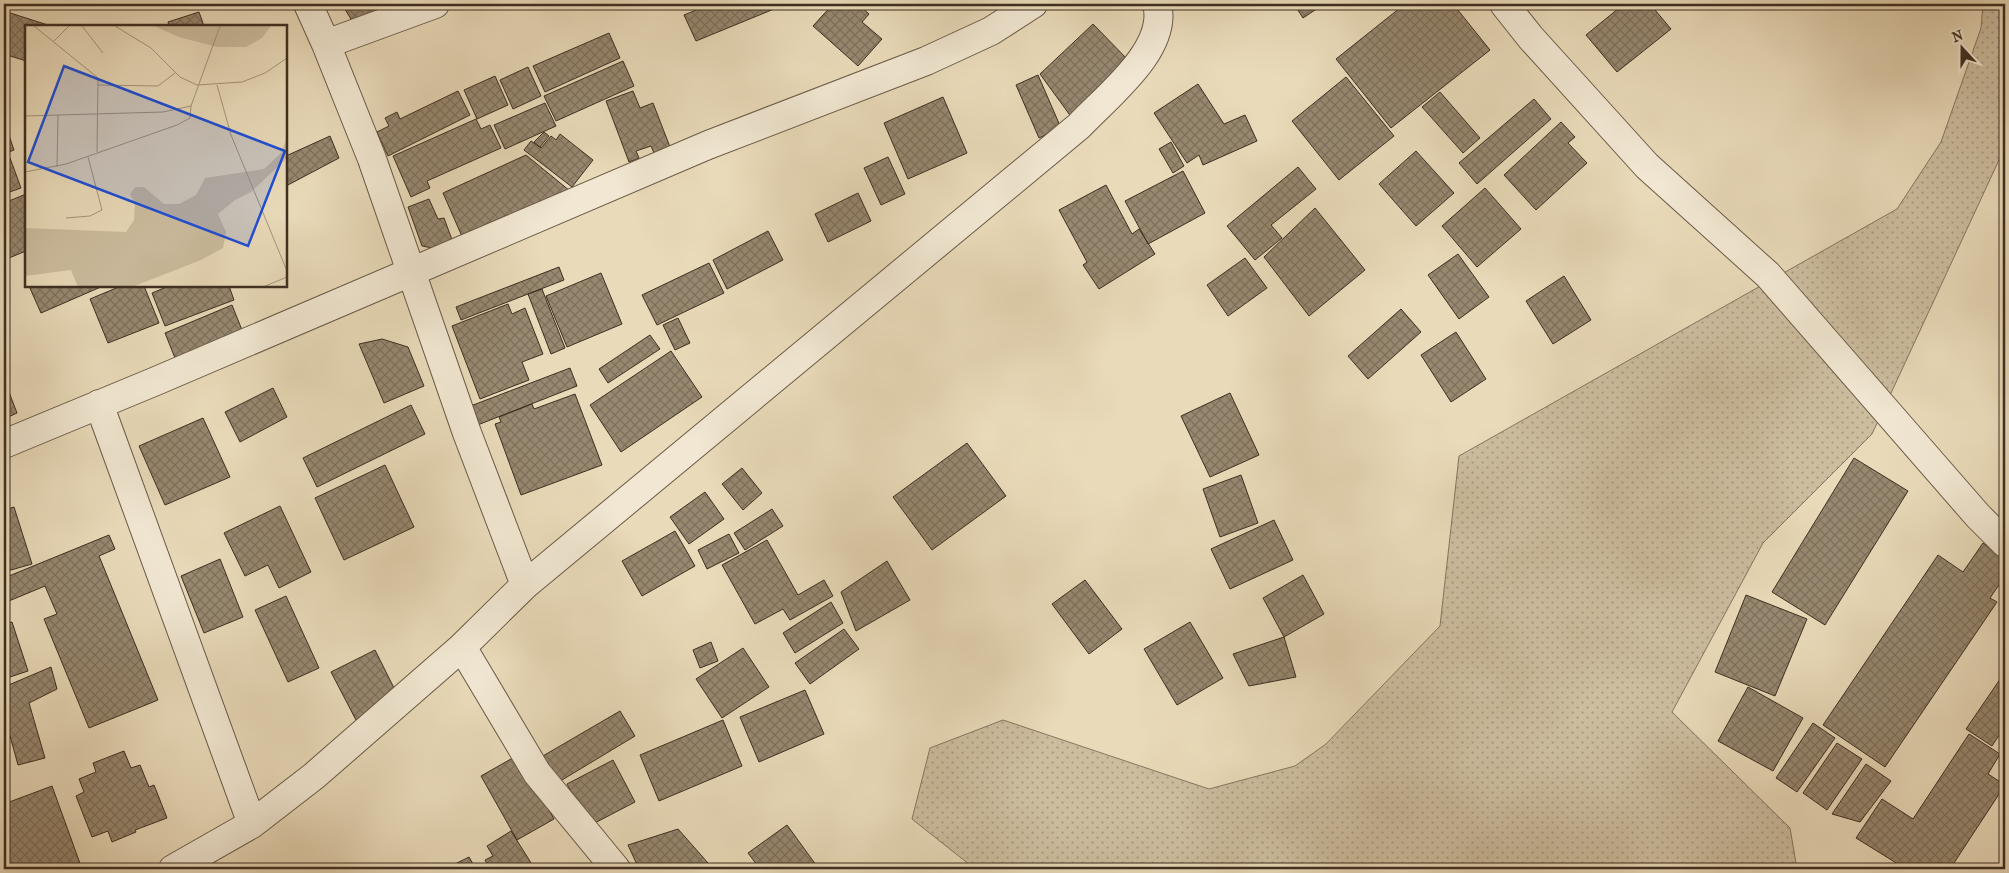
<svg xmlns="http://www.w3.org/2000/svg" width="2009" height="873" font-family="'IM FELL French Canon',serif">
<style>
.grass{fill:url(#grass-dots);stroke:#857660}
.building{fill:url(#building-cross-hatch);stroke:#3e2f21}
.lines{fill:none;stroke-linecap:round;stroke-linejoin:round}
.minor-casing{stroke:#695a47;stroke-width:30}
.minor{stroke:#f1e7d2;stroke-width:28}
.inset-road{fill:none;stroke:#a5967c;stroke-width:1}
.view{fill:#1d4ed8;fill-opacity:0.15;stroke:#1d4ed8;stroke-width:2.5}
.inset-edge{fill:none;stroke:#3e2f21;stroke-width:2.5}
</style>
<defs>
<pattern id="grass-dots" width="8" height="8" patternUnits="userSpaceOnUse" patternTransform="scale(1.25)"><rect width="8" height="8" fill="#ccbd9f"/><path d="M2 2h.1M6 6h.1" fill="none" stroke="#a79a81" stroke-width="1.8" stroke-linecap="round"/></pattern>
<pattern id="building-cross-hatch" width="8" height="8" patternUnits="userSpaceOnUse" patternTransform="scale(1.25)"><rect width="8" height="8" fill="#978870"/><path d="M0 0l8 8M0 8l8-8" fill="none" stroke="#7d705c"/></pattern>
</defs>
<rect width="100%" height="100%" fill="#e9dab9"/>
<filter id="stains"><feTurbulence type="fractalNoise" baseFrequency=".004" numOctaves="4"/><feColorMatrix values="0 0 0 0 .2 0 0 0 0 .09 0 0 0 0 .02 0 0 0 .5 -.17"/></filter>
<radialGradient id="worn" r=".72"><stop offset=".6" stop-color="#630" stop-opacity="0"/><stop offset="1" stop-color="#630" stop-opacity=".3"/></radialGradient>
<!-- grass -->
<path class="grass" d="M1983,4H2005V147L1892,391L1872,434L1763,543L1672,712L1790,828L1797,869H975L912,819L930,748L1003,720L1209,789L1295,766L1326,744L1440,626L1459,456L1897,209L1941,142L1981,28Z"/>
<!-- building -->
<path class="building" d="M342,4H392L355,26Z
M711,4H772L774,9L696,41L684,15Z
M833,4H858L869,14L862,22L882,39L858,66L813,26Z
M1294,4H1324L1303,18Z
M1405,4H1453L1490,50L1391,128L1336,59Z
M1624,4H1650L1671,29L1617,72L1586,35Z
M1816,4H1827L1822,9Z
M4,11L51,26H26V61L4,54Z
M199,12L204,26H169L168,22Z
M1093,24L1130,62L1072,118L1040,74Z
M609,33L620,58L545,92L533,66Z
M623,61L634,86L556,121L544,96Z
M528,67L541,96L513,109L500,80Z
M1038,75L1061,128L1039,138L1016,85Z
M495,76L508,105L477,119L464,90Z
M1346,77L1394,136L1339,180L1292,121Z
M1198,84L1224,124L1245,115L1257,141L1203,165L1199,155L1187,163L1154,113Z
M458,91L470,115L388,156L377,132L389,126L385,118L397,112L400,119Z
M633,91L640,108L653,103L670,147L654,153L651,146L636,151L639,158L629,162L606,101Z
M1440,92L1480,138L1463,153L1422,107Z
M943,97L967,153L908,179L884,123Z
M1534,99L1551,119L1477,184L1459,163Z
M545,103L556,126L505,149L494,125Z
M476,119L481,129L490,125L501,148L427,181L430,188L411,197L393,156Z
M4,121L14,150L4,154Z
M1561,122L1575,137L1568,143L1587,163L1536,210L1504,175Z
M544,132L549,136L540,147L534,142Z
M560,134L593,160L572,187L524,150L531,141L541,148L551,136L556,140Z
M330,136L339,158L286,186V156Z
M1171,142L1184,166L1173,173L1159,149Z
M1416,151L1454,193L1416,226L1379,184Z
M526,155L570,191L464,241L443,193Z
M888,157L905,194L881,205L864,168Z
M10,158L21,188L4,194V161Z
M1298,167L1316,189L1271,225L1282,238L1255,260L1227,226Z
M1183,171L1205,213L1148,244L1125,201Z
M1106,185L1132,234L1139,229L1155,254L1099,289L1083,265L1087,262L1059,210Z
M1485,188L1521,229L1477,267L1442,226Z
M858,193L871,221L828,242L815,214Z
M26,194V251L4,260V203Z
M429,199L438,219L444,218L454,245L443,250L422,246L408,207Z
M1315,208L1365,270L1309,316L1264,257Z
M768,231L783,260L727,289L713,260Z
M1458,254L1489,297L1459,319L1428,275Z
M1245,258L1267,288L1228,316L1207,285Z
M709,263L724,293L657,325L642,295Z
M559,267L564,280L461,320L456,307Z
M601,273L622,324L567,347L546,296Z
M1564,276L1591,320L1553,344L1526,301Z
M29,286H103L41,313Z
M121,286H144L159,323L108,343L90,299Z
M169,286H229L234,300L165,326L152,293Z
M542,289L565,348L551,354L528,294Z
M508,304L512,314L525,308L543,354L522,362L529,380L480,399L452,326Z
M232,305L242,330L175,358L165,333Z
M1401,309L1421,332L1368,379L1348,356Z
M678,318L690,343L675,350L663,325Z
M1456,332L1486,379L1451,402L1421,355Z
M650,335L660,349L608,383L599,369Z
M382,339L408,347L424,386L384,403L359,344Z
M671,351L702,397L621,452L590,405Z
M570,368L577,386L475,426L468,407Z
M4,379L17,413L4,419Z
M273,388L287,417L240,442L225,412Z
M1230,393L1259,455L1210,477L1181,416Z
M575,394L602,465L521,495L495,424L501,422L499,417L532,404L534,409Z
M411,405L425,434L317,487L303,458Z
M203,418L230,477L165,505L139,446Z
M967,443L1006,496L932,550L893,497Z
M1854,458L1908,491L1825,625L1772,592Z
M385,465L414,527L344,560L315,498Z
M742,468L762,493L743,510L722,484Z
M1241,475L1258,523L1220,537L1203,489Z
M705,492L724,519L689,544L670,517Z
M280,506L311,572L279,588L268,565L245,576L224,533Z
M14,507L32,564L4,572V510Z
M772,509L783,526L745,550L734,533Z
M1274,520L1293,560L1230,589L1211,549Z
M675,531L695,566L642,596L622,561Z
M729,534L739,553L707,569L698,550Z
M109,535L115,549L99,556L158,700L89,728L44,619L57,614L45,586L4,603V578Z
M767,540L798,595L824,580L833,596L790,620L783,609L755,624L722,565Z
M1983,543L2005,558V576L1990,598L1997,602L1885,767L1823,725L1938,555L1963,572Z
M220,559L243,617L204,633L181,576Z
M887,561L910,600L856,631L841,592Z
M1303,575L1324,614L1284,637L1263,598Z
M1085,580L1122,629L1089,654L1052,604Z
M1746,595L1807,619L1775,696L1715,672Z
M286,596L319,668L288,682L255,610Z
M831,602L843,623L795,653L783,633Z
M12,622L28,671L4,679V624Z
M1190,622L1223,678L1177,705L1144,649Z
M844,629L859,649L810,684L795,663Z
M1284,637L1296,677L1249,686L1233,654Z
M711,642L718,661L700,668L693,650Z
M743,648L769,687L722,718L696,679Z
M375,650L400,700L357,722L331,672Z
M51,667L57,689L29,703L45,758L18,765L4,714V687Z
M2005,672V726L1992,746L1966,729Z
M1748,687L1803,718L1773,771L1718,741Z
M805,690L824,734L759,762L740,717Z
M620,711L635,736L552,786L536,760Z
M723,720L742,766L659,801L640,755Z
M1813,723L1835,738L1797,792L1776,778Z
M1969,734L2000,754L1988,774L2005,785L1950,869H1906L1856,838L1882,799L1913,819Z
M1837,743L1862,759L1827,810L1803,793Z
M124,751L131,768L140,765L149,787L154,785L167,818L135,830L136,832L112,842L108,831L92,837L76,796L84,792L79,779L96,772L93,763Z
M518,755L554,819L517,840L481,776Z
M613,760L635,802L589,826L567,784Z
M1866,764L1891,781L1860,822L1832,814Z
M52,786L82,869H4V804Z
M787,825L819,869H760L748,853Z
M678,829L708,863L693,869H639L628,845Z
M511,831L533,866L527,869H501L500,867L490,869L485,860L493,856L487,846Z
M469,857L476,869H445Z"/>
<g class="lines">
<defs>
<path id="minor" d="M308,4L326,44L372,159L467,433L525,585
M1504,4L1531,38L1647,166L1768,275L1978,516L2005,543
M326,44L435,4
M99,404L252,824
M4,444L156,381L708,145L926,61L991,31L1033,4
M462,647L537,773L616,869
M173,869L252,824L314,776L462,647L525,585L1079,126C1107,96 1169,49 1157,4"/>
</defs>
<!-- minor casing -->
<use href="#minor" class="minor-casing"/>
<!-- minor -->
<use href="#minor" class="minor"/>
</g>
<!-- overview -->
<g transform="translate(25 25)">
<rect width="262" height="262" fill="#e9dab9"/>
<path d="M262,112V133L226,167L210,175L193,189L201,207L198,223L176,235L107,262H53L46,245L0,251V203L101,207L109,195L110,179L105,169L110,162H119L139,179H154L171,170L180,153L239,144L256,128Z" fill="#ccbd9f"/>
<path d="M129,1H246L237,13L221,22H192L154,12Z" fill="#ccbd9f"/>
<path class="inset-road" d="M9,1L73,53L72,127M57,1L78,28M90,1L126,23L155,52L172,60L217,57L240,48L262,33M29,16L44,1M73,60L133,61L150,48M192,60L206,110L262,246M0,91L138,87L166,81L195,1M32,142L33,90M0,147L41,139L152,100L165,93L166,81M41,193L65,191L77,185L63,132M238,262L262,252"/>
<path class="view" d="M39,41L260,126L223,221L3,137Z"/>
<rect width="262" height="262" class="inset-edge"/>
</g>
<!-- margin -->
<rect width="2009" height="873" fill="none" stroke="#e9dab9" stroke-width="20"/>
<rect x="5" y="5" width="1999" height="863" fill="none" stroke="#3e2f21" stroke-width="2.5"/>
<rect x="10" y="10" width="1989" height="853" fill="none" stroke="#3e2f21"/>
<!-- north arrow -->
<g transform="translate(1962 48) rotate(339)" stroke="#f1e7d2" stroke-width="4" paint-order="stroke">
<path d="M0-4L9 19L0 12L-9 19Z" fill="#3e2f21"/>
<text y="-8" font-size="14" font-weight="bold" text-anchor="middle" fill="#3e2f21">N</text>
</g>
<rect width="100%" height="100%" filter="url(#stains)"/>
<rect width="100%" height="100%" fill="url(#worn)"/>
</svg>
